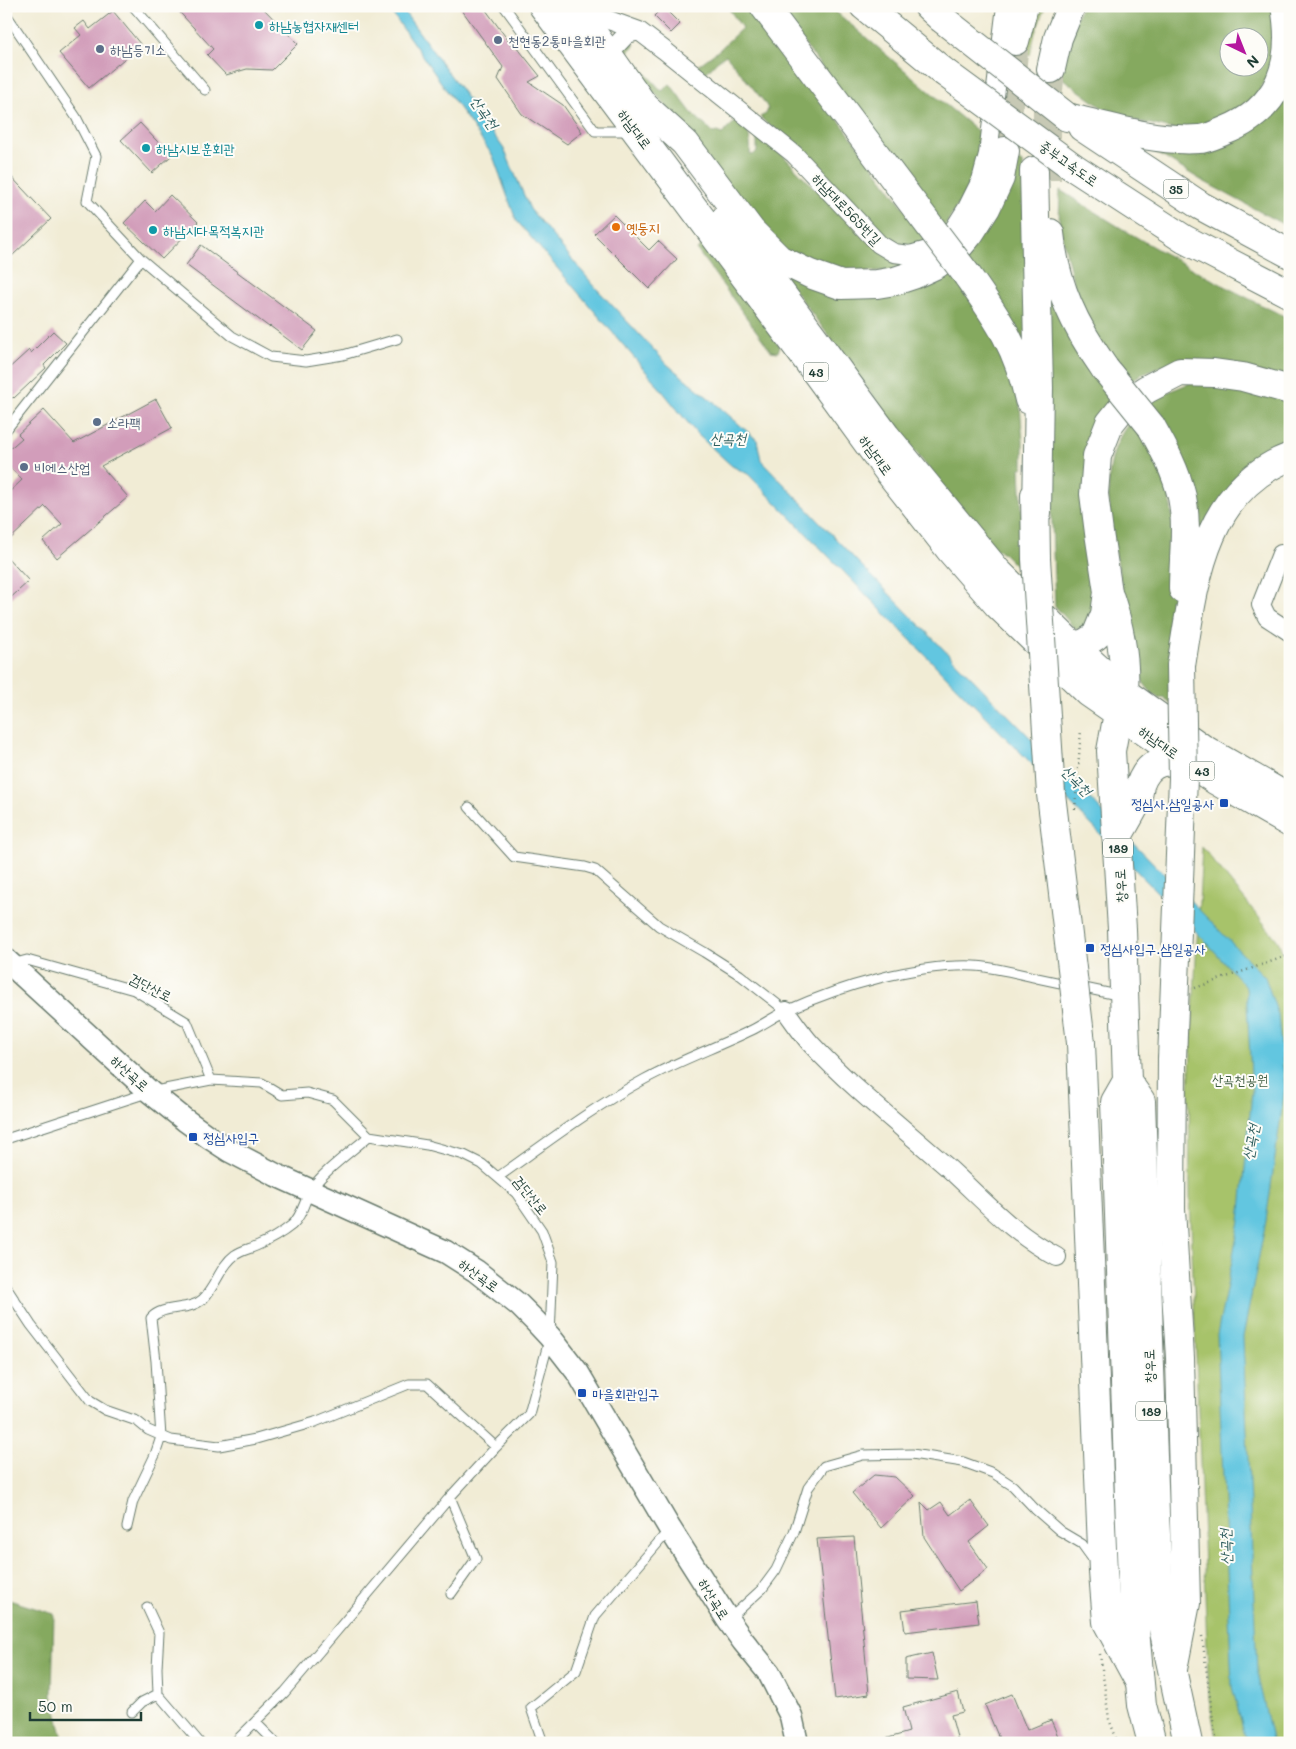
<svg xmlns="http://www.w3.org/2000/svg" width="1296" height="1749" font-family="Mali,'Poor Story',sans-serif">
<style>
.green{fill:#a7c36a;stroke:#63804f}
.forest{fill:#85a95e;stroke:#527349;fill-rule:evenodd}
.water{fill:#62c6e0;stroke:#40828a}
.building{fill:#d29dba}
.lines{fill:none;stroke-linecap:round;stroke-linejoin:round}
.motorway-tunnel{stroke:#c7c9b5;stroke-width:28;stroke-dasharray:28 14;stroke-linecap:butt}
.service-casing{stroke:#687a6c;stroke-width:11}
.minor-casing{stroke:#687a6c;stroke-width:20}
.tertiary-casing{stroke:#687a6c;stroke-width:25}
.primary-casing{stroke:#687a6c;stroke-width:30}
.motorway-casing{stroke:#687a6c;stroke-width:30}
.path{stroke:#687a6c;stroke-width:2.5;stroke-dasharray:1 4;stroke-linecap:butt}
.service{stroke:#fff;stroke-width:9}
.minor{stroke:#fff;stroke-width:18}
.tertiary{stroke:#fff;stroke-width:22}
.primary{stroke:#fff;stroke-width:28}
.motorway{stroke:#fff;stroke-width:28}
.motorway-bridge-casing{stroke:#687a6c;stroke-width:30;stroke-linecap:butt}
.motorway-bridge{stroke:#fff;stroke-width:28}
.culture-dot{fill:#0f9aa8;stroke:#fdfcf7;stroke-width:2}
.service-dot{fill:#5c6f8a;stroke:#fdfcf7;stroke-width:2}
.food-dot{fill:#e8710a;stroke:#fdfcf7;stroke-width:2}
.transit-dot{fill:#1a4fb4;stroke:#fdfcf7;stroke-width:2}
.labels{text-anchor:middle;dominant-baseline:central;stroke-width:4;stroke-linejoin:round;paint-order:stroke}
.shield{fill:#fdfcf7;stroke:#62766e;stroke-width:1}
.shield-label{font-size:12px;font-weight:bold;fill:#1f3d34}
.culture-label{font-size:14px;fill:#0d838f;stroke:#fdfcf7;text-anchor:start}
.service-label{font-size:14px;fill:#4e5e75;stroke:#fdfcf7;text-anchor:start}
.street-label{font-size:14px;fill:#1f3d34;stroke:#fdfcf7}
.food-label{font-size:14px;fill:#c56008;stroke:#fdfcf7;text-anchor:start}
.transit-label{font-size:14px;fill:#164399;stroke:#fdfcf7;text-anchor:start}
.park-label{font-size:14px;fill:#415e42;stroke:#fdfcf7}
.water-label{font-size:15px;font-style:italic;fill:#305f5f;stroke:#fdfcf7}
</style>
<rect width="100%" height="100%" fill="#fdfcf7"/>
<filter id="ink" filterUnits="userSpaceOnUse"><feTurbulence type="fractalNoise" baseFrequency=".02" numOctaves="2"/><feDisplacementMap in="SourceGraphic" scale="10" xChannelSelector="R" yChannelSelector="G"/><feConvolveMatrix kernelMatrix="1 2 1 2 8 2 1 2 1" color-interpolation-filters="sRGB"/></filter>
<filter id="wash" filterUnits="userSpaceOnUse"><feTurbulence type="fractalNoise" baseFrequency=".0096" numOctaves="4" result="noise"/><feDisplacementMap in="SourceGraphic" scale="20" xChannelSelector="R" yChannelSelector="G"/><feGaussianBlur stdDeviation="1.12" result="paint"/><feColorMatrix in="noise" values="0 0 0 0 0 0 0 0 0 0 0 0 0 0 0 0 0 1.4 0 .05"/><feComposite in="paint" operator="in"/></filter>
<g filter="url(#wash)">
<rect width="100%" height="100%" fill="#f1ecd5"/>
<!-- green -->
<path class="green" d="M1036,6H1045L1035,33L1030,55L1026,52L1028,35Z
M1202,847L1278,941L1290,971V1743H1217L1209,1699L1190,1197L1189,1089Z"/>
<!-- forest -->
<path class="forest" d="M727,6H754L931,244L926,247L891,245L760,117L766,114L768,109L765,103L726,55L717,61L705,74L696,67L719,50L742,28Z
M776,6H829L935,96L985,137C975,173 964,198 943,229Z
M1081,6H1274L1278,22L1273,70L1248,107L1189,133L1112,115L1062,78L1059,61ZM1228,38H1258V68H1228Z
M626,43H633L635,45L626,53L662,91L670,84L691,112L713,133L717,132L722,134L739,118C749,126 751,142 750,154L753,155L757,151V133L777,149L817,191L916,262L859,279L780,251L663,102L635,72L620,52Z
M1290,84V228L1201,180L1155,152L1195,153L1228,145L1240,138Z
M1018,160L1023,164L1029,360L963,256L1011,181Z
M1060,190C1134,238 1211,281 1290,319V380L1170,364C1154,368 1141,373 1128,383L1082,319L1059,223Z
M705,242L780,346L778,352L771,351L697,250Z
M949,268L988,320L1020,405L1023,442V467L1020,468L1024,557L1019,558L1024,563L1023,573L1002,552L990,547L911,446L783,275Z
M1045,277L1118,398L1110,405L1097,594C1093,609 1092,625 1076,630L1055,606L1046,354Z
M1197,380L1290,397V446L1199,541L1144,402Z
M1133,418L1167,478L1179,566L1172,704L1163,697L1159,699L1149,690L1135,672C1130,640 1125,609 1120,577C1111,525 1094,462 1133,418Z
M6,1599L54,1614L52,1695L64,1743H6Z"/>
<!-- water -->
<path class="water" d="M387,6H400L504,149L530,209L596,288L668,365L716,404L757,440L761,460L855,559L1265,977L1278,1015L1285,1087L1266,1221L1243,1337L1257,1673L1273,1743H1247L1232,1687L1217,1335L1240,1221L1252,1092L1246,987L1209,945L748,474L732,466L697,434L655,382L516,220L493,156Z"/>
<g id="blocks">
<!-- building -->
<path class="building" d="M174,6H261L298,44L272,70L247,69L226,75L207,55L213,49Z
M459,6H483L513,47L516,46L540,76L529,82L563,105L582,132L567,144L522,114L498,79L503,67Z
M663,7L680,24L671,33L654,16Z
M113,11L141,45L89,88L59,53L81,35L75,28L84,21L90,29Z
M140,123L171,156L152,173L121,140Z
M6,171L51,219L12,256L6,250Z
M170,195L198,222L162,259L124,223L145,201L155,211Z
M614,215L649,250L658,241L677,259L649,289L594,234Z
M201,245L317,331L302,350L270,326L269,327L186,265Z
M53,331L66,343L44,365L46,368L14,398L13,397L6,404V371L29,350L31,353Z
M156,399L172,428L101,466L128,497L57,558L43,541L62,524L45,506L6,543V495L22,480L6,463V452L22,438L18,434L44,410L74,443Z
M6,556L29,581L6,602Z
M874,1475L895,1477L915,1496L881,1528L852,1493Z
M970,1500L989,1526L969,1542L988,1569L959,1591L924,1537L921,1502L929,1510L941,1502L950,1515Z
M854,1537L869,1694L835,1699L817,1539Z
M976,1601L979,1623L905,1632L902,1610Z
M932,1653L938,1680L906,1679V1659Z
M958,1692L963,1712L951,1715L958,1741L950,1743H885V1739L909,1732L903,1707Z
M1012,1694L1027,1730L1051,1720L1061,1743H1001L985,1705Z"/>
</g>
</g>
<g filter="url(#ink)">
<use href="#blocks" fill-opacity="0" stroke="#687a6c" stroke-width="1"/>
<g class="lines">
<!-- motorway-tunnel -->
<path class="motorway-tunnel" d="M1005,151L1015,41
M1047,180V111L1051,69"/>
<defs>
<path id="service" d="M133,6L205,90
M504,6L595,131H630
M6,14L76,117L96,156L87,201L141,259L6,430
M141,259L232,336L271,357L306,361L343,355L397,339
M469,807L514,857L585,867L595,870L659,926L704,952L740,975L786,1011
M12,964L27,960L134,990L187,1022L211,1080L262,1083L282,1095L307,1093L333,1100L369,1136L427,1145L464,1155L482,1164L516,1193L542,1231L553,1262L550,1337L529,1414L496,1447L450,1497L285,1692L234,1743
M6,1139L150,1092L211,1080
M498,1177C546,1143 593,1107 645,1079C680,1060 717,1047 752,1030C764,1024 775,1016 788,1010C841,986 915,964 974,966C995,967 1016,973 1037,978C1065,984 1093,990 1122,996
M6,1287L31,1325L90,1401L105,1410L137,1421L148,1430L171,1440L219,1446L256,1439L315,1422L409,1384H427L496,1447
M450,1497L476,1559L451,1594
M127,1527L133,1501L155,1455L161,1437L156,1361L151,1318C164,1304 189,1312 203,1299C216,1286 220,1266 235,1255C241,1251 249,1249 256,1246C268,1241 282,1233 292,1225C302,1216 304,1202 310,1191C322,1172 352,1151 369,1136
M147,1607L159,1633L157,1668L158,1694L200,1743
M728,1620L762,1589L776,1570L794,1532L808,1488L824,1466L863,1455L912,1454L963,1462L993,1473L1013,1486L1035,1509L1060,1531L1082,1544L1095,1562
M132,1712L142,1702L158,1694
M255,1722L276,1743
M543,1743L531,1708L576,1671L595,1616L670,1529"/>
<path id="minor" d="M576,8L639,31L664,50L794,154L879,244L894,253L910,255L928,250L953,230L967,208L981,180L988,154L1006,6
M607,55L627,34L639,31
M1281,554L1261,605L1267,617L1290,632
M786,1011C794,1022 802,1034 811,1044C853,1089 901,1126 946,1166C984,1200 1011,1233 1057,1257"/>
<path id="tertiary" d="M6,960L150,1092L185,1120L210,1138L230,1151L276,1175L446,1252L476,1271L519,1305L535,1321L550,1337L578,1373L670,1529L728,1620L743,1641L769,1673L791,1716L797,1743"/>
<path id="primary" d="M543,6L804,356L888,471L951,551L998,605L1089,693L1215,780L1290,823
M574,6L656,123
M726,218L886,436L997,571L1074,647L1124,692L1202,748L1290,799
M1123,696L1118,713L1111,751L1122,929L1127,1081L1115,1102L1133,1608L1142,1705L1152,1743
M1117,838C1123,827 1130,816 1136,804C1138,798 1139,792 1140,785C1150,757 1169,759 1193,766
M1127,1081L1141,1101L1155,1515L1160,1614L1188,1743"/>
<path id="motorway" d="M764,6L917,209
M864,6L944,72
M928,6L941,18
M1015,41L1024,6
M1051,69L1058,38L1071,6
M641,103L685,143L751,231L779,259L810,274L841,285L877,284L895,281L913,275L937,264L959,246L970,233L986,208L1000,178L1005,151
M1067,117C1109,127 1154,142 1199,139C1207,139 1216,134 1224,131C1281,109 1295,62 1285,6
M1082,127L1201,206L1290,254
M1073,167L1184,239L1290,294
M1034,171L1039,388L1037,513
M1050,233C1055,286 1075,326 1105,369
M967,275C998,319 1018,347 1029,400
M1151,426C1164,449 1176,471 1182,497C1188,526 1183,559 1183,589
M1035,495L1036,559
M1110,598C1120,628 1126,660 1124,692
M1045,650H1062L1085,643L1096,636L1105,614L1108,592L1099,533L1094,494L1097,456L1110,423L1126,403L1147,389L1180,372L1214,373L1243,377L1290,390
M1181,666C1194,587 1202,490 1290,457
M1081,1043L1103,1572L1107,1622L1139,1681
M1172,1059L1171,1209L1180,1358L1186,1603L1173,1669"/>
</defs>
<!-- service casing -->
<use href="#service" class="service-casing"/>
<!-- minor casing -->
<use href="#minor" class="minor-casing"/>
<!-- tertiary casing -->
<use href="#tertiary" class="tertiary-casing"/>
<!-- primary casing -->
<use href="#primary" class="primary-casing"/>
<!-- motorway casing -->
<use href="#motorway" class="motorway-casing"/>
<!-- path -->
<path class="path" d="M1075,809L1081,730
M1195,988L1290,955
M1202,1636L1216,1743
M1100,1654L1109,1719L1118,1743"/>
<!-- service -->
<use href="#service" class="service"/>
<!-- minor -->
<use href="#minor" class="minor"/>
<!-- tertiary -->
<use href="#tertiary" class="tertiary"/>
<!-- primary -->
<use href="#primary" class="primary"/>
<!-- motorway -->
<use href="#motorway" class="motorway"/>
<defs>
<path id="motorway-bridge" d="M941,18L1067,117
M944,72L1073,167
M917,209L967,275
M1105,369L1151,426
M1036,559L1051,794L1081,1043
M1172,1059L1183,778L1181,666"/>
</defs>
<!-- motorway-bridge casing -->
<use href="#motorway-bridge" class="motorway-bridge-casing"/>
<!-- motorway-bridge -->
<use href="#motorway-bridge" class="motorway-bridge"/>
</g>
</g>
<!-- markers -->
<g class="culture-dot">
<circle cx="259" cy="25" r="5"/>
<circle cx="146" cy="148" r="5"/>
<circle cx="153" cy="230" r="5"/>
</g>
<g class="service-dot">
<circle cx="498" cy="40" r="5"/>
<circle cx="100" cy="49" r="5"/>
<circle cx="97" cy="422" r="5"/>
<circle cx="24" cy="467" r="5"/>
</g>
<circle class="food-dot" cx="616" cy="227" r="5"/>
<g class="transit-dot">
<rect x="1219" y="798" width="10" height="10" rx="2.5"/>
<rect x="1085" y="943" width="10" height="10" rx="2.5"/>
<rect x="188" y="1132" width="10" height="10" rx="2.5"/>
<rect x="577" y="1388" width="10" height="10" rx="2.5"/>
</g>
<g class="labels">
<!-- shield labels -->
<g class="shield">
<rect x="1163.5" y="179.5" width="25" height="19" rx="4"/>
<rect x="803.5" y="362.5" width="25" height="19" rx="4"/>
<rect x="1189.5" y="761.5" width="25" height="19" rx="4"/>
<rect x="1103" y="838.5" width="30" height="19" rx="4"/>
<rect x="1136" y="1401.5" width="30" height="19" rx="4"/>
</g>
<g class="shield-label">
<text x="1176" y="189">35</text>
<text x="816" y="372">43</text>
<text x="1202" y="771">43</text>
<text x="1118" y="848">189</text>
<text x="1151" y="1411">189</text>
</g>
<!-- culture labels -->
<g class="culture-label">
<text x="269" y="25">하남농협자재센터</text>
<text x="156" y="148">하남시보훈회관</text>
<text x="163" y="230">하남시다목적복지관</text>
</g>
<!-- service labels -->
<g class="service-label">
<text x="508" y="40">천현동2통마을회관</text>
<text x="110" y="49">하남등기소</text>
<text x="107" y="422">소라팩</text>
<text x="34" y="467">비에스산업</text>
</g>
<!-- street labels -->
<g class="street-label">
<text transform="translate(635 129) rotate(53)">하남대로</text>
<text transform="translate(1069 163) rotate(35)">중부고속도로</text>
<text transform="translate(847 209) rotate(46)">하남대로565번길</text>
<text transform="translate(876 455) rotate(54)">하남대로</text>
<text transform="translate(1159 742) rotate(35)">하남대로</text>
<text transform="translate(1120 886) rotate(-93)">창우로</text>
<text transform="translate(151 987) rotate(27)">검단산로</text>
<text transform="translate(130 1073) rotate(42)">하산곡로</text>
<text transform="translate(531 1195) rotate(51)">검단산로</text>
<text transform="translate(479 1275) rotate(36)">하산곡로</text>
<text transform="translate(1149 1366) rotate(-92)">창우로</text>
<text transform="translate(714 1599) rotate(58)">하산곡로</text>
</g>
<!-- food labels -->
<g class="food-label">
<text x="626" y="227">옛둥지</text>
</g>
<!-- transit labels -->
<g class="transit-label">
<text x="1214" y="803" text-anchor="end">정심사.삼일공사</text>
<text x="1100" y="948">정심사입구.삼일공사</text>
<text x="203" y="1137">정심사입구</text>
<text x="592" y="1393">마을회관입구</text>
</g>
<!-- park labels -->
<g class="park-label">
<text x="1240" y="1079">산곡천공원</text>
</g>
<!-- water labels -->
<g class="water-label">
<text transform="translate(485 112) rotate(55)">산곡천</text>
<text x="728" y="438">산곡천</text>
<text transform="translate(1077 780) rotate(45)">산곡천</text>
<text transform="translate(1250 1142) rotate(-80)">산곡천</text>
<text transform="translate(1225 1547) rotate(-92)">산곡천</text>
</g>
</g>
<!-- margin -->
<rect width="1296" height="1749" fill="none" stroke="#fdfcf7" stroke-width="25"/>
<!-- north arrow -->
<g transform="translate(1244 52) rotate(137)"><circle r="24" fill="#fdfcf7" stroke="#a4b0a9"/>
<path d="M0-4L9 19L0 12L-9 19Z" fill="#b5179e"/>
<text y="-8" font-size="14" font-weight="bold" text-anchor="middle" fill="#1f3d34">N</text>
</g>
<!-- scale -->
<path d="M30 1712v8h111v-8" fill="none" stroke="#1f3d34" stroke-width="2.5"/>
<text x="38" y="1712" font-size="15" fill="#1f3d34" stroke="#fdfcf7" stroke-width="4" paint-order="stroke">50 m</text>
</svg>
